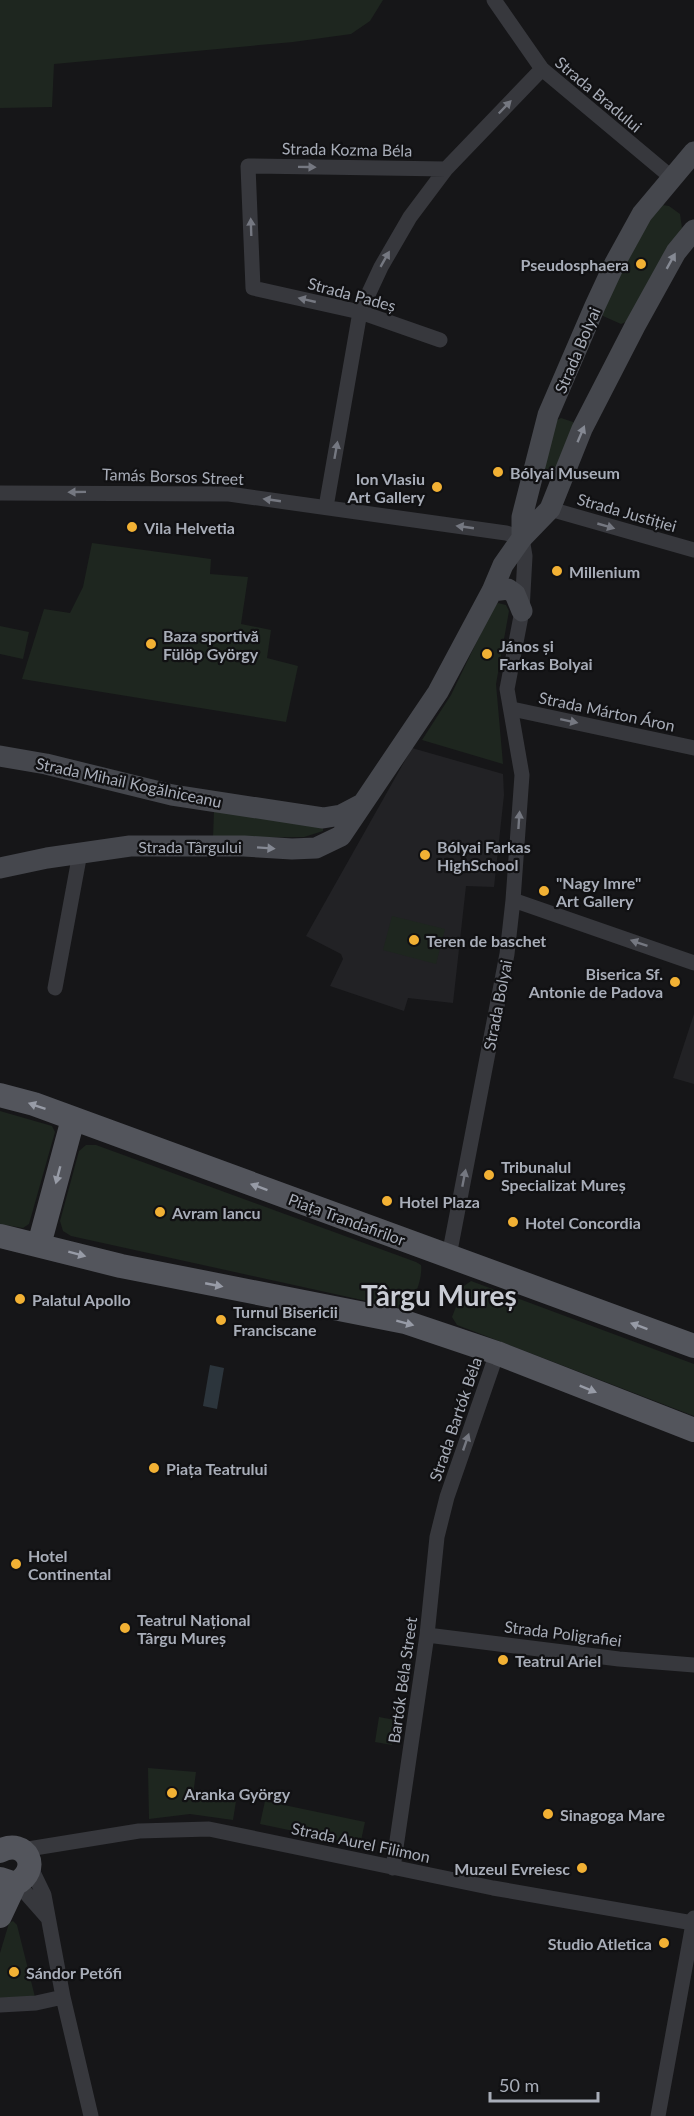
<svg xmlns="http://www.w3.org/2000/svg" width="694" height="2116" font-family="Lato,sans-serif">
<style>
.built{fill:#222225}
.green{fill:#1e261f}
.water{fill:#2c353c}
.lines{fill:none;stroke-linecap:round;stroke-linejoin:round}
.street{stroke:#37383d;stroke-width:15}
.secondary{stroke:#45474d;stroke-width:21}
.primary{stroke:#53555c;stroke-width:24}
.oneway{fill:#757881}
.oneway2{fill:#858993}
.oneway3{fill:#979ba6}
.poi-dot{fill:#f2b134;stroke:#111113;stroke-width:2}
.labels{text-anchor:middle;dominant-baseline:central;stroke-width:4.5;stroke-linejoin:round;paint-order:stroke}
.street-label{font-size:16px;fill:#a8adb8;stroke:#111113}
.poi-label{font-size:16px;font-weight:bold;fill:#a8adb8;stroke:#111113;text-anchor:start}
.town-label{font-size:28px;font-weight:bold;fill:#c9ccd4;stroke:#111113}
</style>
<rect width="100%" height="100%" fill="#161618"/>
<!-- built -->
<path class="built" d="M412,748L503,774L504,795L494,887L466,886L453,1003L408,998L404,1011L330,986L343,959L341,954L306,936Z
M694,1014V1084L673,1078Z"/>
<!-- green -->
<path class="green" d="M0,0H383L370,21L351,34L293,42L54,64L52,107L0,108Z
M662,205L669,206L680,214L682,228L626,322L621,324L603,316L602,312L649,218Z
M561,418L573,422L575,427L553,476L549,479L538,475L555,421Z
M92,543L211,559L210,574L248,577L241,624L271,630L267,658L298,666L286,722L22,679L44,609L70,613L83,587Z
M498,603L506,605L509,611L496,684L503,764L422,740L451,695L493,608Z
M0,626L29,632L23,659L0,654Z
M214,811L323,827V831L304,837L213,838Z
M392,916L445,929L436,964L383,950Z
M0,1111L52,1126L55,1132L29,1224L23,1228L0,1224Z
M86,1145H96L416,1262L421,1265C423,1277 414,1305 403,1309L71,1236L63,1231L60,1221L79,1151Z
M471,1281L694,1364V1416L457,1325L452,1317L464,1286Z
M379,1717L395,1720L392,1745L375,1742Z
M148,1768L196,1772L193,1795L236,1801L233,1820L190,1814L149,1819Z
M265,1801L365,1822L360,1845L260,1824Z
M13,1921L17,1925L35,1997L0,1998V1953L9,1923Z"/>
<!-- water -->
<path class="water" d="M210,1365L224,1368L217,1409L203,1406Z"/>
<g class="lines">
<!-- street -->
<path class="street" d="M494,0L542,69L671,177
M440,340L360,312L253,288L248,166L446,169
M0,493L229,494L506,533L522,538L525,556L522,611L507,689L522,775L513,900L507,954L449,1256
M326,507L360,312L381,267L410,217L446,169L542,69
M550,509L694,550
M512,709L694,748
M513,900L694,963
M55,988L80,853
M427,1635L619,1659L694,1665
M22,1850L139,1831L209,1829L493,1888L693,1923
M30,1866L44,1895L63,1997L91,2116
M393,1868L427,1635L437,1537L447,1497L497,1353
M17,1883L47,1917
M0,2005L36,2003L63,1997
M658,2116L694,1918"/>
<!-- secondary -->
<path class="secondary" d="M522,538V517L548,415L595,306L615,263L642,214L694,152
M492,591L508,589L515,594L522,611
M0,756L46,764L172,795L323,818L341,815L362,804
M0,868L47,858L130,846H244L292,849L316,848L341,836L438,692L492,591L503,565L522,538L550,509L582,429L635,326L676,252L694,230"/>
<!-- primary -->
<path class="primary" d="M0,1095L34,1104L694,1346
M0,1236L121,1266L405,1322L497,1353L694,1430
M39,1245L73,1119
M0,1851C26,1837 43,1870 15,1884L0,1879
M0,1916L15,1884"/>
</g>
<!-- one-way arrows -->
<defs><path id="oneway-solid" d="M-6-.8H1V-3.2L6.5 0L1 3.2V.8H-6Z" transform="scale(1.5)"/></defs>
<g class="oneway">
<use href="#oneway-solid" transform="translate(505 107) rotate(-46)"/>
<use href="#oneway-solid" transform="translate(307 167) rotate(1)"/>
<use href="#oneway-solid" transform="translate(251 227) rotate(-92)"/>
<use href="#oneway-solid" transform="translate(385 259) rotate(-60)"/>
<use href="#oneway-solid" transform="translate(307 300) rotate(-167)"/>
<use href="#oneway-solid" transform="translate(336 450) rotate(-80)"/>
<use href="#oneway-solid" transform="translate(77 492) rotate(179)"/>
<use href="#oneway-solid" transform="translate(272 500) rotate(-172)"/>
<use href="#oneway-solid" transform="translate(606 526) rotate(16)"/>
<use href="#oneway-solid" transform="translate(465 527) rotate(-172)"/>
<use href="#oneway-solid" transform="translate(569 721) rotate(12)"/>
<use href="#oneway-solid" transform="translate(519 820) rotate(-86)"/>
<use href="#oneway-solid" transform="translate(639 943) rotate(-161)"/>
<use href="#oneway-solid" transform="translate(464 1178) rotate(-79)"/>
<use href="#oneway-solid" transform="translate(466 1442) rotate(-71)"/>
</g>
<g class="oneway2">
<use href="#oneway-solid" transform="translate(671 261) rotate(-61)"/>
<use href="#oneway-solid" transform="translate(581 434) rotate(-67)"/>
<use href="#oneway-solid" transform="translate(266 848) rotate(4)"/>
</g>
<g class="oneway3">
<use href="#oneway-solid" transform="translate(37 1106) rotate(-161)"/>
<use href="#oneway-solid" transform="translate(58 1175) rotate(105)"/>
<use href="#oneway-solid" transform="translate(259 1187) rotate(-160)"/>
<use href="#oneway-solid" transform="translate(77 1254) rotate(15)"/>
<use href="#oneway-solid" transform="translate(214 1285) rotate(11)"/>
<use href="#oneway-solid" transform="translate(405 1323) rotate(15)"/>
<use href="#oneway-solid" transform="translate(639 1326) rotate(-160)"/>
<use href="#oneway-solid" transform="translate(588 1389) rotate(22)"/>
</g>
<!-- markers -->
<g class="poi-dot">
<circle cx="641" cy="264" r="6"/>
<circle cx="498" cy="472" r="6"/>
<circle cx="437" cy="487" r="6"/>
<circle cx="132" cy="527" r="6"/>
<circle cx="557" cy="571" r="6"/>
<circle cx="151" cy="644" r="6"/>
<circle cx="487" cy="654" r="6"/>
<circle cx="425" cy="855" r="6"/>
<circle cx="544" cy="891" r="6"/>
<circle cx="414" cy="940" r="6"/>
<circle cx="675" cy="982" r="6"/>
<circle cx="489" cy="1175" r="6"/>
<circle cx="387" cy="1201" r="6"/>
<circle cx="160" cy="1212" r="6"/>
<circle cx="513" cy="1222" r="6"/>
<circle cx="20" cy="1299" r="6"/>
<circle cx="221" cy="1320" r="6"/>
<circle cx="154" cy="1468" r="6"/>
<circle cx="16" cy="1564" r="6"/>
<circle cx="125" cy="1628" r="6"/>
<circle cx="503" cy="1660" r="6"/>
<circle cx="172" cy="1793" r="6"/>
<circle cx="548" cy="1814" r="6"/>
<circle cx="582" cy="1868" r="6"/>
<circle cx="664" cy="1943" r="6"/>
<circle cx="14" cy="1972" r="6"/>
</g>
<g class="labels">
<!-- street labels -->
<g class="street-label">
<text transform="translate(599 94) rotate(40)">Strada Bradului</text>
<text transform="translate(347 149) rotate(1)">Strada Kozma Béla</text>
<text transform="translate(352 294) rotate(15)">Strada Padeș</text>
<text transform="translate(577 350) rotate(-67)">Strada Bolyai</text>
<text transform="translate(173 476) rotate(2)">Tamás Borsos Street</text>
<text transform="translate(627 512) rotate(16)">Strada Justiției</text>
<text transform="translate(607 711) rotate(12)">Strada Márton Áron</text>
<text transform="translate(129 782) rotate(12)">Strada Mihail Kogălniceanu</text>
<text x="190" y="846">Strada Târgului</text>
<text transform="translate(497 1005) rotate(-79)">Strada Bolyai</text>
<text transform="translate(347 1219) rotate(20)">Piața Trandafirilor</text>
<text transform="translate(455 1419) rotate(-71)">Strada Bartók Béla</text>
<text transform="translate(563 1633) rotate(7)">Strada Poligrafiei</text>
<text transform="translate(402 1680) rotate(-82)">Bartók Béla Street</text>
<text transform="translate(361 1842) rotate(12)">Strada Aurel Filimon</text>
</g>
<!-- poi labels -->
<g class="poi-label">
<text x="629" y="264" text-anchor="end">Pseudosphaera</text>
<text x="510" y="472">Bólyai Museum</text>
<text x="425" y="478" text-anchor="end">Ion Vlasiu<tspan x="425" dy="18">Art Gallery</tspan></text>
<text x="144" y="527">Vila Helvetia</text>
<text x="569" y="571">Millenium</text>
<text x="163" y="635">Baza sportivă<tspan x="163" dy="18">Fülöp György</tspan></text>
<text x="499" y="645">János și<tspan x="499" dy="18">Farkas Bolyai</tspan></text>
<text x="437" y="846">Bólyai Farkas<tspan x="437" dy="18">HighSchool</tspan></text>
<text x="556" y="882">"Nagy Imre"<tspan x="556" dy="18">Art Gallery</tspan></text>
<text x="426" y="940">Teren de baschet</text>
<text x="663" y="973" text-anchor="end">Biserica Sf.<tspan x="663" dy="18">Antonie de Padova</tspan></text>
<text x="501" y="1166">Tribunalul<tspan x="501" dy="18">Specializat Mureș</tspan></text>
<text x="399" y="1201">Hotel Plaza</text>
<text x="172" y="1212">Avram Iancu</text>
<text x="525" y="1222">Hotel Concordia</text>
<text x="32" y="1299">Palatul Apollo</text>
<text x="233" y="1311">Turnul Bisericii<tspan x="233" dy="18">Franciscane</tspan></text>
<text x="166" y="1468">Piața Teatrului</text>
<text x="28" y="1555">Hotel<tspan x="28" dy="18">Continental</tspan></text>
<text x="137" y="1619">Teatrul Național<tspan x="137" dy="18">Târgu Mureș</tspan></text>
<text x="515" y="1660">Teatrul Ariel</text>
<text x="184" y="1793">Aranka György</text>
<text x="560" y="1814">Sinagoga Mare</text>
<text x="570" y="1868" text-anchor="end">Muzeul Evreiesc</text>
<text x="652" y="1943" text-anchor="end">Studio Atletica</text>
<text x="26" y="1972">Sándor Petőfi</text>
</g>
<!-- town labels -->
<g class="town-label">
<text x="439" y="1295">Târgu Mureș</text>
</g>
</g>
<!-- scale -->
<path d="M490 2092v9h108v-9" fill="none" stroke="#a8adb8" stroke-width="3"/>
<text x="499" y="2092" font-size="18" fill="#a8adb8" stroke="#111113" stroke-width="4.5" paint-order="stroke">50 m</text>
</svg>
